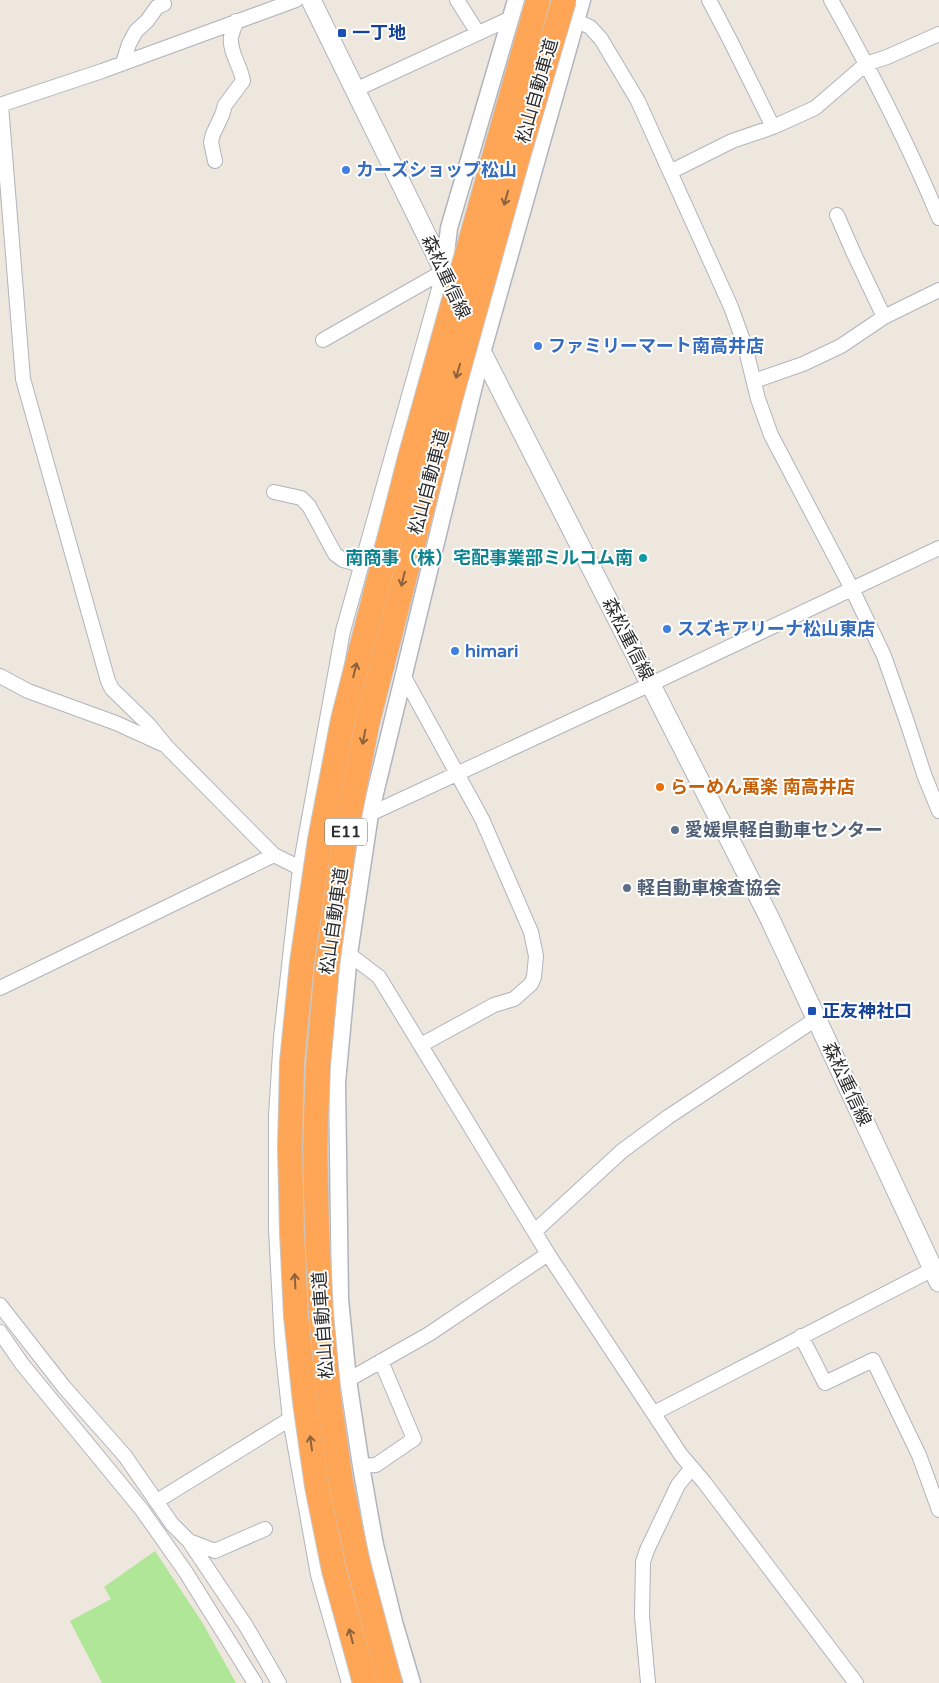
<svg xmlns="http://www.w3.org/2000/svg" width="939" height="1683" font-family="'Varela Round','Noto Sans JP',sans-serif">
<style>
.green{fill:#afe697}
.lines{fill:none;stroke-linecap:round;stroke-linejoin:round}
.minor-casing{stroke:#b1b3bf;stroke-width:16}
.tertiary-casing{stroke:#b1b3bf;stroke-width:19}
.secondary-casing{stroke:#b1b3bf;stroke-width:21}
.minor{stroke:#fff;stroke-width:14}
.tertiary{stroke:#fff;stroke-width:16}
.secondary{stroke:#fff;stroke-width:19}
.motorway-bridge-casing{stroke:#c8c8c8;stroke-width:26;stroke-linecap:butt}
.motorway-bridge{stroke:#ffa656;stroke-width:24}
.oneway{stroke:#8a623e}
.transit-dot{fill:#1a4fb4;stroke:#fff;stroke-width:2}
.shop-dot{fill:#3f7fe0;stroke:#fff;stroke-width:2}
.culture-dot{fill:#0f9aa8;stroke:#fff;stroke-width:2}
.food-dot{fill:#e8710a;stroke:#fff;stroke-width:2}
.service-dot{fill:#5c6f8a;stroke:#fff;stroke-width:2}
.labels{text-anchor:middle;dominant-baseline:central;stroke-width:4;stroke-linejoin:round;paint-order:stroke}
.shield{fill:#fff;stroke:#6b6b6b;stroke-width:1}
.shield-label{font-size:16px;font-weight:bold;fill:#2b2b2b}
.transit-label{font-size:18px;font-weight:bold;fill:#164399;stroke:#fff;text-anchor:start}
.street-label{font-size:18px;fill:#2b2b2b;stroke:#fff}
.shop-label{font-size:18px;font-weight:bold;fill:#366cbe;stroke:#fff;text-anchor:start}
.culture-label{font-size:18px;font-weight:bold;fill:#0d838f;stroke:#fff;text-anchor:end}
.food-label{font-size:18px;font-weight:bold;fill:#c56008;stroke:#fff;text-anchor:start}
.service-label{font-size:18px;font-weight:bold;fill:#4e5e75;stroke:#fff;text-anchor:start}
</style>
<rect width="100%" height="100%" fill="#ede7dd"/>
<!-- green -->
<path class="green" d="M155,1551L202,1622L236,1683H102L70,1621L111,1599L104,1587Z"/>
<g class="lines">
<defs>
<path id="minor" d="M457,0L478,33
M709,0L730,40L773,127
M831,0C871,71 908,143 939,218
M123,63L129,44L136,31L147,21L157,7L164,4
M355,90L511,18
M0,105L102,71L296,0
M1,105L23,379L108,681L112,689L148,724L167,747L253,834L274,855L300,868L332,925
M215,161L211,142L213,134L222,115L225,105L243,81C241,67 229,51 231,37C232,32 235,27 236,21
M670,172L732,141L773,127L815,108L866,64L887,57L939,34
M837,215L854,254L884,317
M323,340L444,271
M754,381L803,364L841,346L884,317L939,290
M274,492L301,498L309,506L335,554L343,560L361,565
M939,548L852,589L884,656L906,719L925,777L939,811
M403,675L482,819L531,932L536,956L534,977L531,984L514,999L494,1005L421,1045
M0,676L28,691L116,723L162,744
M370,814L651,684L852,589L771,435L758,399L745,346L731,307L638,101L601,39L590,27L577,21
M344,946L349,954L379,977L548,1254L681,1455L704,1482L856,1683
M0,988L274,855
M535,1231L622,1151L668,1117L816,1019
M0,1305L64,1387L125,1456L172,1524L189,1541L246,1626L279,1683
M0,1332L22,1364L142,1510L185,1571L255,1683
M801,1336L825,1383L873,1360L919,1455L939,1510
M348,1380L429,1334L548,1254
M654,1413L939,1266
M361,1466L376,1465L414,1439L381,1361
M157,1501L290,1419
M189,1541L215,1551L265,1529
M349,1683L318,1575L290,1419L282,1345L276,1229V1116L281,1037L300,868L343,631L444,271
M648,1683L642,1616L643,1562L647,1550L678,1485L691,1469"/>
<path id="tertiary" d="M444,271L449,228L516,0
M412,1683L394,1622L375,1545L361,1466L348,1380L340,1299L337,1082L349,954L370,814L482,353L582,0"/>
<path id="secondary" d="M311,0L444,271L482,353L769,917L939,1282"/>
</defs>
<!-- minor casing -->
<use href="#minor" class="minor-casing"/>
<!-- tertiary casing -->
<use href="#tertiary" class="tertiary-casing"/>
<!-- secondary casing -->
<use href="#secondary" class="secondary-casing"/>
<!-- minor -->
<use href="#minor" class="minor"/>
<!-- tertiary -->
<use href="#tertiary" class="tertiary"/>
<!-- secondary -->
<use href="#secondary" class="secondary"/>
<defs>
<path id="motorway-bridge" d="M365,1683L334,1570L317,1486L305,1402L296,1316L292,1232L290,1147L292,1062L302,963L320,840L343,720L410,458L538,0
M390,1683L358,1564L341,1482L329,1399L321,1314L317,1232L315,1148L318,1065L327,966L344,843L367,724L451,396L518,156L564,0"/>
</defs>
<!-- motorway-bridge casing -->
<use href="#motorway-bridge" class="motorway-bridge-casing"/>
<!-- motorway-bridge -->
<use href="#motorway-bridge" class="motorway-bridge"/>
</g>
<!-- one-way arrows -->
<defs><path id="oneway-shaft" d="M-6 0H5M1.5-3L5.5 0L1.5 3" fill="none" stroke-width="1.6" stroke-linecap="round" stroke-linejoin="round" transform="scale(1.25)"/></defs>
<g class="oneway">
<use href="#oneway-shaft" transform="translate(506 198) rotate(106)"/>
<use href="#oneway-shaft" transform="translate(458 371) rotate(106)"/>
<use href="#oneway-shaft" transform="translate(403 579) rotate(104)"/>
<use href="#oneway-shaft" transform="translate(355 670) rotate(-76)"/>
<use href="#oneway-shaft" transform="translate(364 737) rotate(101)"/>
<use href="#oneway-shaft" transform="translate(295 1281) rotate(-93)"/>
<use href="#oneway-shaft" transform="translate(311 1443) rotate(-98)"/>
<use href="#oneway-shaft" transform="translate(351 1636) rotate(-105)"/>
</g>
<!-- markers -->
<g class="transit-dot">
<rect x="337" y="28" width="10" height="10" rx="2.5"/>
<rect x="807" y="1006" width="10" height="10" rx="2.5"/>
</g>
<g class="shop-dot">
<circle cx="346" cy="170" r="5"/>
<circle cx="538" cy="346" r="5"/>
<circle cx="667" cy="629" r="5"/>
<circle cx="455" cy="651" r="5"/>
</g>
<circle class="culture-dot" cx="643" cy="558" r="5"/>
<circle class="food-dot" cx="660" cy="787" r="5"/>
<g class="service-dot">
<circle cx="675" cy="830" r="5"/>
<circle cx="627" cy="888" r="5"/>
</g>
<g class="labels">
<!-- shield labels -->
<rect class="shield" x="325" y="818.5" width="42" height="27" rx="4"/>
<g class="shield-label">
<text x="346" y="832">E11</text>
</g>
<!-- transit labels -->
<g class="transit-label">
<text x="352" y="33">一丁地</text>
<text x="822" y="1011">正友神社口</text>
</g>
<!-- street labels -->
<g class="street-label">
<text transform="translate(537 91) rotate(-74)">松山自動車道</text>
<text transform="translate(446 277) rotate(65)">森松重信線</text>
<text transform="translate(429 482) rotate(-75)">松山自動車道</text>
<text transform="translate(628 639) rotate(63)">森松重信線</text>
<text transform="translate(334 921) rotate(-82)">松山自動車道</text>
<text transform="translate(847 1084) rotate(65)">森松重信線</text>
<text transform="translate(323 1325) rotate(-94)">松山自動車道</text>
</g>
<!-- shop labels -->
<g class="shop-label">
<text x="356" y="170">カーズショップ松山</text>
<text x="548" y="346">ファミリーマート南高井店</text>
<text x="677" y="629">スズキアリーナ松山東店</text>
<text x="465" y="651">himari</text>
</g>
<!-- culture labels -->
<g class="culture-label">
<text x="633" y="558">南商事（株）宅配事業部ミルコム南</text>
</g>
<!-- food labels -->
<g class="food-label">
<text x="670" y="787">らーめん萬楽 南高井店</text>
</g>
<!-- service labels -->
<g class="service-label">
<text x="685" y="830">愛媛県軽自動車センター</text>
<text x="637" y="888">軽自動車検査協会</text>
</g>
</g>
</svg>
